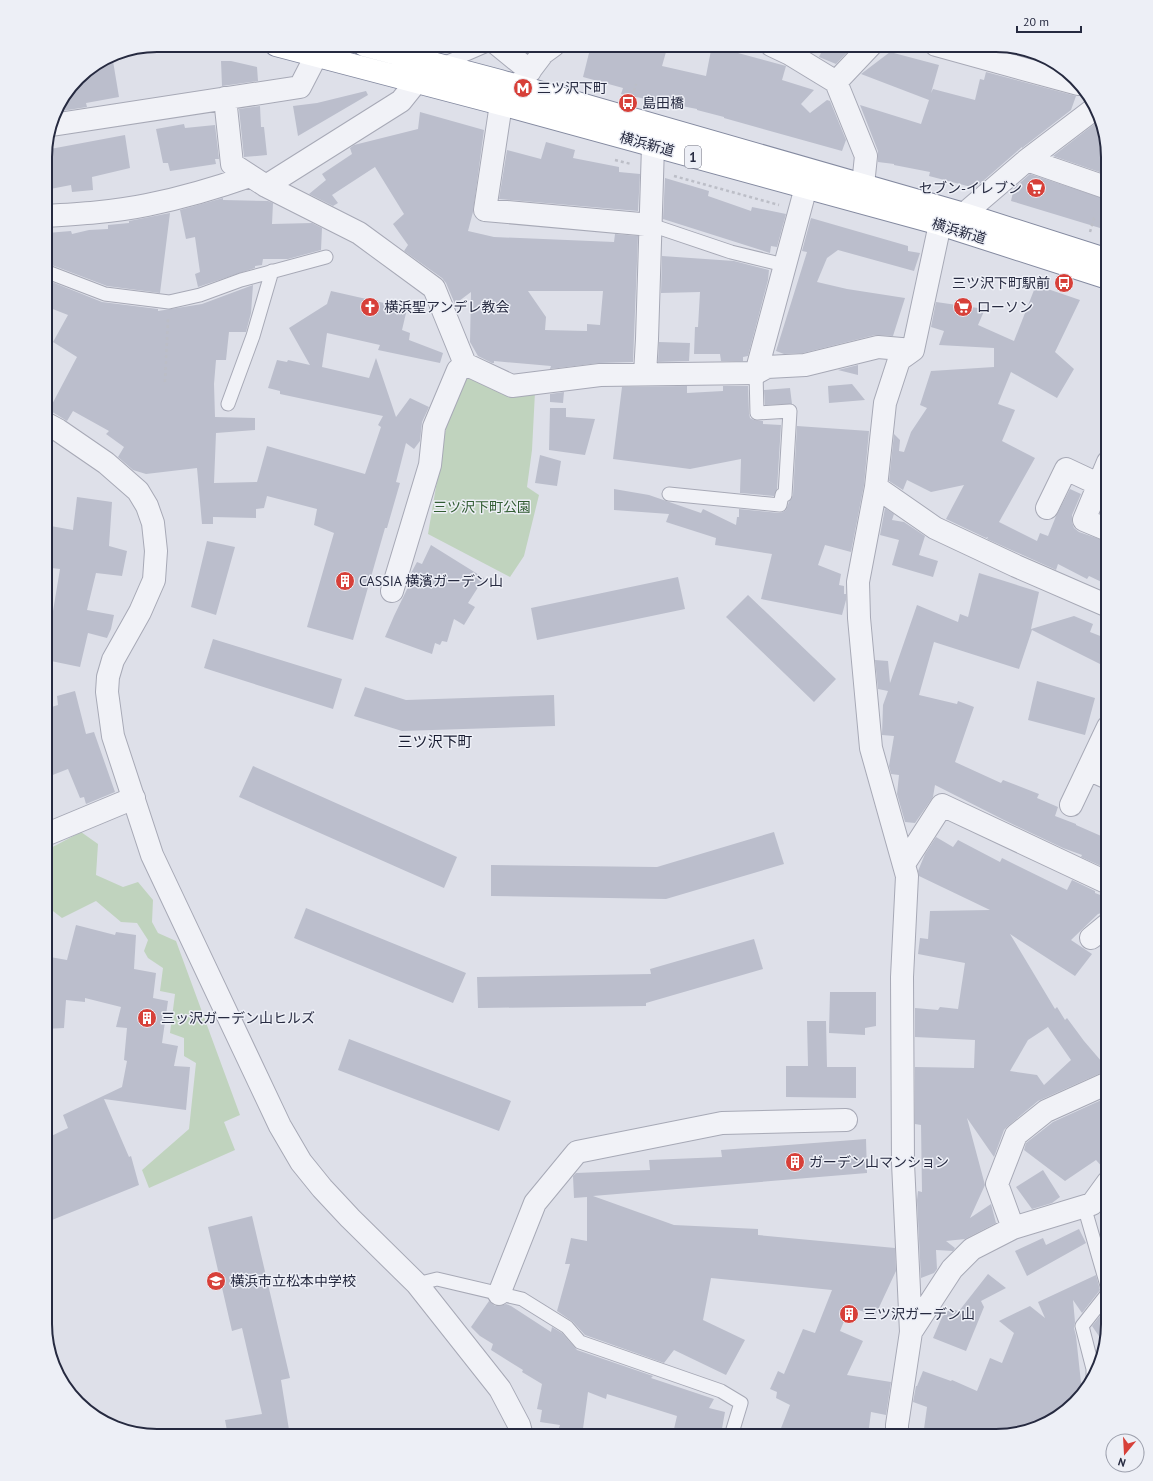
<svg xmlns="http://www.w3.org/2000/svg" width="1153" height="1481" font-family="'PT Sans','Noto Sans JP',sans-serif">
<style>
.green{fill:#c0d3be}
.building{fill:#bbbecc;fill-rule:evenodd}
.lines{fill:none;stroke-linecap:round;stroke-linejoin:round}
.service-casing{stroke:#a7a9b6;stroke-width:15}
.minor-casing{stroke:#a7a9b6;stroke-width:24}
.tertiary-casing{stroke:#a7a9b6;stroke-width:24}
.trunk-casing{stroke:#848aa0;stroke-width:24}
.path{stroke:#bcbec7;stroke-width:2.5;stroke-dasharray:3 3;stroke-linecap:butt}
.service{stroke:#f1f2f7;stroke-width:13}
.minor{stroke:#f1f2f7;stroke-width:22}
.tertiary{stroke:#f1f2f7;stroke-width:22}
.trunk{stroke:#fff;stroke-width:22}
.labels{text-anchor:middle;dominant-baseline:central;stroke-width:3;stroke-linejoin:round;paint-order:stroke}
.shield{fill:#edeff6;stroke:#626577;stroke-width:1}
.shield-label{font-size:13px;font-weight:bold;fill:#262a40}
.poi-label{font-size:14px;fill:#262a40;stroke:#edeff6;text-anchor:start}
.street-label{font-size:14px;fill:#262a40;stroke:#edeff6}
.park-label{font-size:14px;fill:#325d33;stroke:#edeff6}
.neighbourhood-label{font-size:15px;fill:#181c31;stroke:#edeff6}
.rim{fill:none;stroke:#262a40;stroke-width:2}
</style>
<rect width="100%" height="100%" fill="#dee0e9"/>
<!-- green -->
<path class="green" d="M464,375L535,392L532,450L527,487L539,495L524,556L510,577L428,534L446,428Z
M81,832L98,844L96,875L123,887L138,882L153,900L152,922L158,933L176,941L240,1115L224,1122L235,1150L149,1188L142,1170L189,1129L196,1063L184,1056V1038L170,1033L175,994L160,991L163,968L148,958L144,951L148,940L137,923L121,922L96,901L62,918L45,905V851Z"/>
<!-- building -->
<path class="building" d="M591,45H668L662,66L706,76L712,45H740L738,53L786,66L782,80L814,90L801,104L810,113L827,100L830,101L846,140L842,151L724,118V117L697,110V109L621,94L623,88L583,77Z
M825,45H854L836,64L819,57Z
M992,45H1003L1052,60L1058,66L991,47Z
M890,52L939,65L931,93L933,89L975,100L980,79L984,80L986,72L1076,96L1071,110L1022,148V147L975,188L929,176L930,172L894,165V164L878,162V151L860,105L921,124L929,100L861,74Z
M112,55L119,97L86,103L87,107L55,112L56,108L83,73Z
M221,61H231L257,67L258,81L222,86Z
M366,91L368,95L298,136L293,106L317,103Z
M260,106L261,127H264L267,155L244,157L239,109Z
M420,112L484,130L473,212L468,231L494,237L614,242L615,234L638,236L633,362L599,363L550,369L551,366L494,361V363H492L478,356L470,342L471,292L455,304L446,283L442,278L404,251L408,245L393,224L404,214L375,167L332,195L338,203L333,206L309,194L326,180L322,174L352,154L350,148L354,145L418,129ZM528,291H603L600,325L587,324V331L545,330L546,317Z
M1097,122L1108,157V175L1053,156Z
M184,124L185,128L215,125L219,159H215L216,164L170,171L168,163H163L156,129Z
M125,135L130,168L92,177L93,190L72,192L71,185L45,190V150Z
M546,142L575,150L573,158L619,167V172L640,174L638,211L499,199L507,150L541,159Z
M1030,174L1108,200L1100,228L1011,201L1014,188Z
M665,178L709,191L708,196L751,211L752,207L786,214L777,247L771,246L770,253L663,219Z
M223,198V200L268,201L273,203L272,224L312,223L322,228L321,250L288,259H263L262,265L255,266V268L198,287L195,274L200,272L195,237L186,239L180,210Z
M170,213L160,293L107,286L49,264L47,233L71,231L72,234L89,230L108,229V225L129,223V221Z
M811,218L908,246V251L920,253L914,271L838,250L827,258L817,282L847,289L905,298L893,336L875,335L803,353L784,354L776,351L807,252L802,251Z
M662,256L734,261L769,270L768,280L748,356L743,357V361H721L720,354H694L695,327H698L700,292L661,293Z
M47,280L102,302L158,309V311L202,304L253,285L251,313L246,332H229L226,360H216L214,384L215,417L255,418V430L216,433L214,483L257,482L267,446L365,474L381,427L378,425L383,416L280,394V391L268,388L277,360L287,362L288,360L310,365L289,328L327,304L331,291L393,305V308L406,313L402,330L410,333L409,340L443,353L440,363L378,350L380,345L327,333L322,367L369,378L376,358L396,417L410,398L429,407L422,422L420,441L414,449L406,443L396,482L400,483L387,528H385L353,640L307,627L334,533L314,525L317,509L267,496L264,508L256,509V518L213,517V524H202L197,468L146,474L133,470L118,457L124,447L106,434L109,431L73,411L67,421L49,410L77,357L53,342L68,315L45,306V285Z
M1036,285L1080,300L1055,352L1074,369L1057,398L1011,372L998,404L1015,410L1002,441L1035,458L999,522L1037,541L1040,533L1048,536L1056,516L1070,489L1081,494L1072,515V522L1074,528L1079,532L1108,542V585L1089,576L1087,579L1058,564L1056,570L987,539L988,537L986,538L946,519L964,485L931,492L907,480L903,490L889,481L894,434L900,440L899,451L904,452L911,432L927,408L920,405L931,371L994,367V348L939,345L944,331L931,327L936,302L985,309L978,325L1014,341Z
M659,342L690,343L689,361L658,362Z
M858,365V375L838,370Z
M852,384L865,400L829,403L828,386Z
M687,386V393L723,391V386H748L749,413L750,418L754,420L763,421V424L781,425L777,489L774,496L740,493L741,459L690,469L613,459L622,387Z
M790,388L792,404L765,405L764,390Z
M564,392L563,403L550,402V394Z
M550,408H566V417L595,419L585,455L549,450Z
M797,426L869,431L864,485L851,552L825,545L818,565L841,574L839,585L844,586V594H846V600L842,615L761,599L772,554L715,545L716,538L666,522L669,514L614,510V489L649,495L701,513L703,509L736,525L737,517H739V509L779,513L783,512L786,510L789,502L793,495Z
M540,455L561,461L557,486L535,483Z
M77,497L112,502L109,546L127,551L122,576L96,573L87,610L114,615L111,629L107,638L88,633L80,667L51,661L52,656L45,655V610L53,611L60,569L51,568L53,554L45,553V525L73,530Z
M1104,505L1108,507V516L1100,513Z
M885,508L894,514L892,520L904,522L925,536L919,555L938,561L933,577L892,565L899,540L880,535Z
M207,541L235,547L216,615L191,607Z
M431,545L484,578L468,603L475,607L464,625L454,619L447,642L442,641L440,645L435,643L432,654L385,637L394,616L411,581L409,578V577L417,562L422,564Z
M979,573L1039,592L1031,629L1074,616L1093,624L1090,632L1108,639V668L1032,630L1019,669L934,642L919,695L957,704L958,701L974,707L955,762L1001,783L1003,780L1039,794L1037,798L1058,807L1055,816L1076,824V825L1108,839V862L1103,861L1101,866L1081,857L1082,855L1063,848L1004,820L935,785L933,797L915,823L905,822L897,794L899,775L891,774L889,766L894,736L882,735L883,705L888,691L878,689L875,660L888,661L890,683L917,605L958,622L960,614L968,617Z
M678,577L685,609L537,640L531,608Z
M748,595L836,679L814,702L726,617Z
M213,639L342,679L333,709L204,668Z
M1037,681L1095,698L1085,735L1028,720Z
M365,687L406,700L554,695L555,726L402,731L354,716Z
M75,691L86,734L94,732L115,792L86,804L84,797L80,798L68,769L50,776L45,765V709L58,705L57,696Z
M253,766L457,857L444,888L239,797Z
M774,832L784,864L666,899L491,896V865L657,867Z
M936,837L953,847L958,840L1000,862L1002,858L1067,890L1072,880L1095,891V893L1108,898V905L1105,912L1098,914L1071,940L1092,954L1075,976L1010,934L1055,1009L1057,1007L1065,1020L1067,1018L1084,1041L1108,1069V1071L1103,1072L1038,1101L1008,1126L1004,1130L994,1157L967,1118L985,1185L970,1218L991,1204L996,1223L965,1239L946,1241L955,1248L953,1251L936,1250L937,1269L934,1273L921,1278L917,1200L918,1191L922,1192L921,1125L915,1124V1067L974,1068L975,1040L915,1037V1008L938,1010L940,1007L958,1009L965,963L918,954L920,938L928,939L930,911L990,910L919,876L918,871L925,854ZM1048,1027L1071,1060L1044,1085L1037,1075L1010,1071L1028,1040Z
M306,908L466,973L453,1003L294,938Z
M76,925L115,935L116,932L136,935L134,969L156,973L153,998L168,1001L162,1043L178,1046L174,1066L190,1067L186,1110L104,1099L129,1157L131,1156L139,1185L52,1220L45,1204V1139L68,1128L63,1115L122,1087L127,1061L124,1060L127,1028L116,1027L121,1007L85,998V1002L66,1000L64,1028L45,1029V975L50,957L67,960Z
M754,939L763,969L646,1003V1006L478,1008L477,977L651,974L650,969Z
M830,992H876V1026L865,1028V1035L829,1033Z
M807,1021H826L827,1067H856V1098L786,1097V1066H808Z
M349,1039L511,1101L499,1131L338,1070Z
M1108,1097V1170H1105L1096,1160L1065,1181L1024,1150L1026,1143L1053,1122Z
M866,1139L867,1173L593,1196L674,1225L758,1229V1235L895,1248L896,1271L875,1316L850,1307L840,1331L863,1341L847,1375L891,1382L886,1415L871,1412L868,1436H778L790,1405L776,1398L777,1392L770,1389L778,1371L784,1374L803,1329L815,1333L832,1290L711,1278L703,1320L745,1340L726,1375L674,1350L664,1363L585,1335L573,1322L557,1311L570,1264H565L571,1238L587,1241V1197L574,1198L573,1176L576,1173L650,1170L649,1160L722,1157L721,1150Z
M1043,1170L1060,1197L1052,1203L1032,1209L1016,1187Z
M252,1216L290,1378L281,1380L290,1436H228L225,1420L262,1414L242,1328L232,1331L208,1227Z
M1079,1229L1086,1243L1027,1276L1015,1251L1043,1238L1046,1245Z
M988,1274L1006,1288L981,1301L984,1307L966,1351L933,1338L942,1317L950,1309L959,1311Z
M1096,1275L1100,1290L1082,1313L1073,1300L1075,1322L1074,1328L1076,1336L1082,1392L1058,1417L996,1436H923L927,1407L913,1402L916,1386H917L923,1371L951,1381L952,1380L977,1391L990,1358L1002,1363L1014,1333L999,1321L1030,1306L1045,1318L1038,1302Z
M489,1301L495,1306H500L506,1304L511,1306L551,1332L552,1327L562,1333L577,1350L653,1376L651,1378L714,1399L709,1408L725,1412L721,1434L674,1429L677,1416L607,1394L606,1399L588,1392L582,1436H556L560,1425L540,1422L542,1410L537,1409L542,1384L522,1372L523,1370L491,1350L493,1344L480,1336L471,1327Z
M1108,1306V1324L1103,1342L1092,1326Z"/>
<g class="lines">
<defs>
<path id="service" d="M441,65L487,45
M651,225L731,252L784,265
M45,271L105,294L169,302L200,295L241,280L326,257
M228,404L253,336L272,271
M669,494L780,505L782,495H785L790,411L757,413L756,373
M1084,1206L1108,1289
M417,1284L437,1279L522,1299L567,1327L580,1342L721,1391L741,1403L731,1436
M1093,1379V1369L1082,1326L1108,1293"/>
<path id="minor" d="M498,45L530,71
M771,45L790,54L836,82L866,156L863,185
M836,82L871,45
M518,86L543,53L554,45
M225,98L232,164L266,186L359,233L434,288L465,364L512,386L600,375L756,373L767,367L805,365L878,347L913,350
M501,104L485,210L651,225
M52,125L300,87L316,56L318,45
M1027,160L1108,188
M266,186L401,101L417,81
M964,214L1027,160L1094,109
M45,216C79,214 113,212 147,205C182,198 216,188 250,176
M756,373L806,187
M645,374L647,339L653,146
M876,487L935,528L1016,566L1108,606
M1047,508L1066,469L1098,484
M1108,530L1084,520L1108,462
M392,591L430,465L434,427L458,370L465,364
M1088,769L1108,778
M1071,805L1108,727
M45,835L134,798
M904,864L942,805L1108,883
M1091,938L1108,924
M1013,1228L997,1184L1016,1135L1046,1111L1108,1083
M499,1294L535,1203L577,1152L722,1123L846,1120
M911,1332L903,1163L902,977L907,876L871,748L859,618L858,582L876,487L885,403L899,360L913,350L940,224
M897,1436V1425L911,1332L952,1269L972,1249L1013,1228L1092,1204L1108,1182"/>
<path id="tertiary" d="M936,45L1078,84
M45,423L58,430L106,463L138,491L147,506L153,523L156,551L154,580L140,612L113,660L108,677L107,692L113,736L152,855L280,1126L301,1162L322,1188L350,1218L417,1284L500,1389L519,1425L522,1436"/>
<path id="trunk" d="M276,45L501,104L940,224L1108,278
M364,45L500,81L964,214L1108,260"/>
</defs>
<!-- service casing -->
<use href="#service" class="service-casing"/>
<!-- minor casing -->
<use href="#minor" class="minor-casing"/>
<!-- tertiary casing -->
<use href="#tertiary" class="tertiary-casing"/>
<!-- trunk casing -->
<use href="#trunk" class="trunk-casing"/>
<!-- path -->
<path class="path" d="M632,97L636,84
M615,160L631,164
M674,176L779,205
M1090,232L1095,215
M1101,300L1108,303
M165,382L168,319"/>
<!-- service -->
<use href="#service" class="service"/>
<!-- minor -->
<use href="#minor" class="minor"/>
<!-- tertiary -->
<use href="#tertiary" class="tertiary"/>
<!-- trunk -->
<use href="#trunk" class="trunk"/>
</g>
<!-- icons -->
<defs>
<symbol id="metro-disc" viewBox="-11 -11 22 22"><circle r="9.5" fill="#d74039" stroke="#edeff6"/><path d="M-5.5 5V-5H-3L0 0L3-5H5.5V5H3V-.5L0 4L-3-.5V5Z" fill="#fff"/></symbol>
<symbol id="bus-disc" viewBox="-11 -11 22 22"><circle r="9.5" fill="#d74039" stroke="#edeff6"/><path d="M-5-6H5V4H4V6H2V4H-2V6H-4V4H-5ZM-3.5-4V0h7V-4ZM-3.5 1.2v1.5H-2V1.2ZM2 1.2v1.5H3.5V1.2Z" fill="#fff"/></symbol>
<symbol id="supermarket-disc" viewBox="-11 -11 22 22"><circle r="9.5" fill="#d74039" stroke="#edeff6"/><path d="M-6-5.5h2.5l.6 2H6L4.5 2H-2.5L-4.4-4H-6ZM-1.5 3.2a1.3 1.3 0 1 0 .1 0ZM3 3.2a1.3 1.3 0 1 0 .1 0Z" fill="#fff"/></symbol>
<symbol id="church-disc" viewBox="-11 -11 22 22"><circle r="9.5" fill="#d74039" stroke="#edeff6"/><path d="M-1.2-6h2.4v3.5h3.3v2.4h-3.3V6h-2.4V-.1h-3.3v-2.4h3.3Z" fill="#fff"/></symbol>
<symbol id="building-disc" viewBox="-11 -11 22 22"><circle r="9.5" fill="#d74039" stroke="#edeff6"/><path d="M-4-6H4V6H1V3H-1V6H-4ZM-2.5-4.3h1.7v1.8h-1.7ZM.8-4.3h1.7v1.8H.8ZM-2.5-1h1.7V.8h-1.7ZM.8-1h1.7V.8H.8Z" fill="#fff"/></symbol>
<symbol id="school-disc" viewBox="-11 -11 22 22"><circle r="9.5" fill="#d74039" stroke="#edeff6"/><path d="M0-5L7-2L0 1L-7-2ZM-4 1L0 2.5L4 1V4Q0 6-4 4Z" fill="#fff"/></symbol>
</defs>
<g fill-rule="evenodd">
<use href="#metro-disc" x="512" y="77" width="22" height="22"/>
<use href="#bus-disc" x="617" y="92" width="22" height="22"/>
<use href="#supermarket-disc" x="1025" y="177" width="22" height="22"/>
<use href="#bus-disc" x="1053" y="272" width="22" height="22"/>
<use href="#church-disc" x="359" y="296" width="22" height="22"/>
<use href="#supermarket-disc" x="952" y="296" width="22" height="22"/>
<use href="#building-disc" x="334" y="570" width="22" height="22"/>
<use href="#building-disc" x="136" y="1007" width="22" height="22"/>
<use href="#building-disc" x="784" y="1151" width="22" height="22"/>
<use href="#school-disc" x="205" y="1270" width="22" height="22"/>
<use href="#building-disc" x="838" y="1303" width="22" height="22"/>
</g>
<g class="labels">
<!-- shield labels -->
<rect class="shield" x="685" y="146" width="16" height="22" rx="3"/>
<g class="shield-label">
<text x="693" y="157">1</text>
</g>
<!-- poi labels -->
<g class="poi-label">
<text x="537" y="88">三ツ沢下町</text>
<text x="642" y="103">島田橋</text>
<text x="1022" y="188" text-anchor="end">セブン-イレブン</text>
<text x="1050" y="283" text-anchor="end">三ツ沢下町駅前</text>
<text x="384" y="307">横浜聖アンデレ教会</text>
<text x="977" y="307">ローソン</text>
<text x="359" y="581">CASSIA 横濱ガーデン山</text>
<text x="161" y="1018">三ッ沢ガーデン山ヒルズ</text>
<text x="809" y="1162">ガーデン山マンション</text>
<text x="230" y="1281">横浜市立松本中学校</text>
<text x="863" y="1314">三ツ沢ガーデン山</text>
</g>
<!-- street labels -->
<g class="street-label">
<text transform="translate(647 144) rotate(15)">横浜新道</text>
<text transform="translate(959 231) rotate(17)">横浜新道</text>
</g>
<!-- park labels -->
<g class="park-label">
<text x="482" y="507">三ツ沢下町公園</text>
</g>
<!-- neighbourhood labels -->
<g class="neighbourhood-label">
<text x="435" y="741">三ツ沢下町</text>
</g>
</g>
<!-- crop -->
<path d="M0 0H1153V1481H0ZM157 52H996A105 105 0 0 1 1101 157V1324A105 105 0 0 1 996 1429H157A105 105 0 0 1 52 1324V157A105 105 0 0 1 157 52Z" fill="#edeff6" fill-rule="evenodd"/>
<path class="rim" d="M157 52H996A105 105 0 0 1 1101 157V1324A105 105 0 0 1 996 1429H157A105 105 0 0 1 52 1324V157A105 105 0 0 1 157 52Z"/>
<!-- north arrow -->
<g transform="translate(1125 1453) rotate(198)"><circle r="19" fill="#edeff6" stroke="#9da0ad"/>
<path d="M0-3L7 15L0 10L-7 15Z" fill="#d74039"/>
<text y="-6" font-size="11" font-weight="bold" text-anchor="middle" fill="#262a40">N</text>
</g>
<!-- scale -->
<path d="M1017 26v6h64v-6" fill="none" stroke="#262a40" stroke-width="2"/>
<text x="1023" y="26" font-size="12" fill="#262a40" stroke="#edeff6" stroke-width="3" paint-order="stroke">20 m</text>
</svg>
